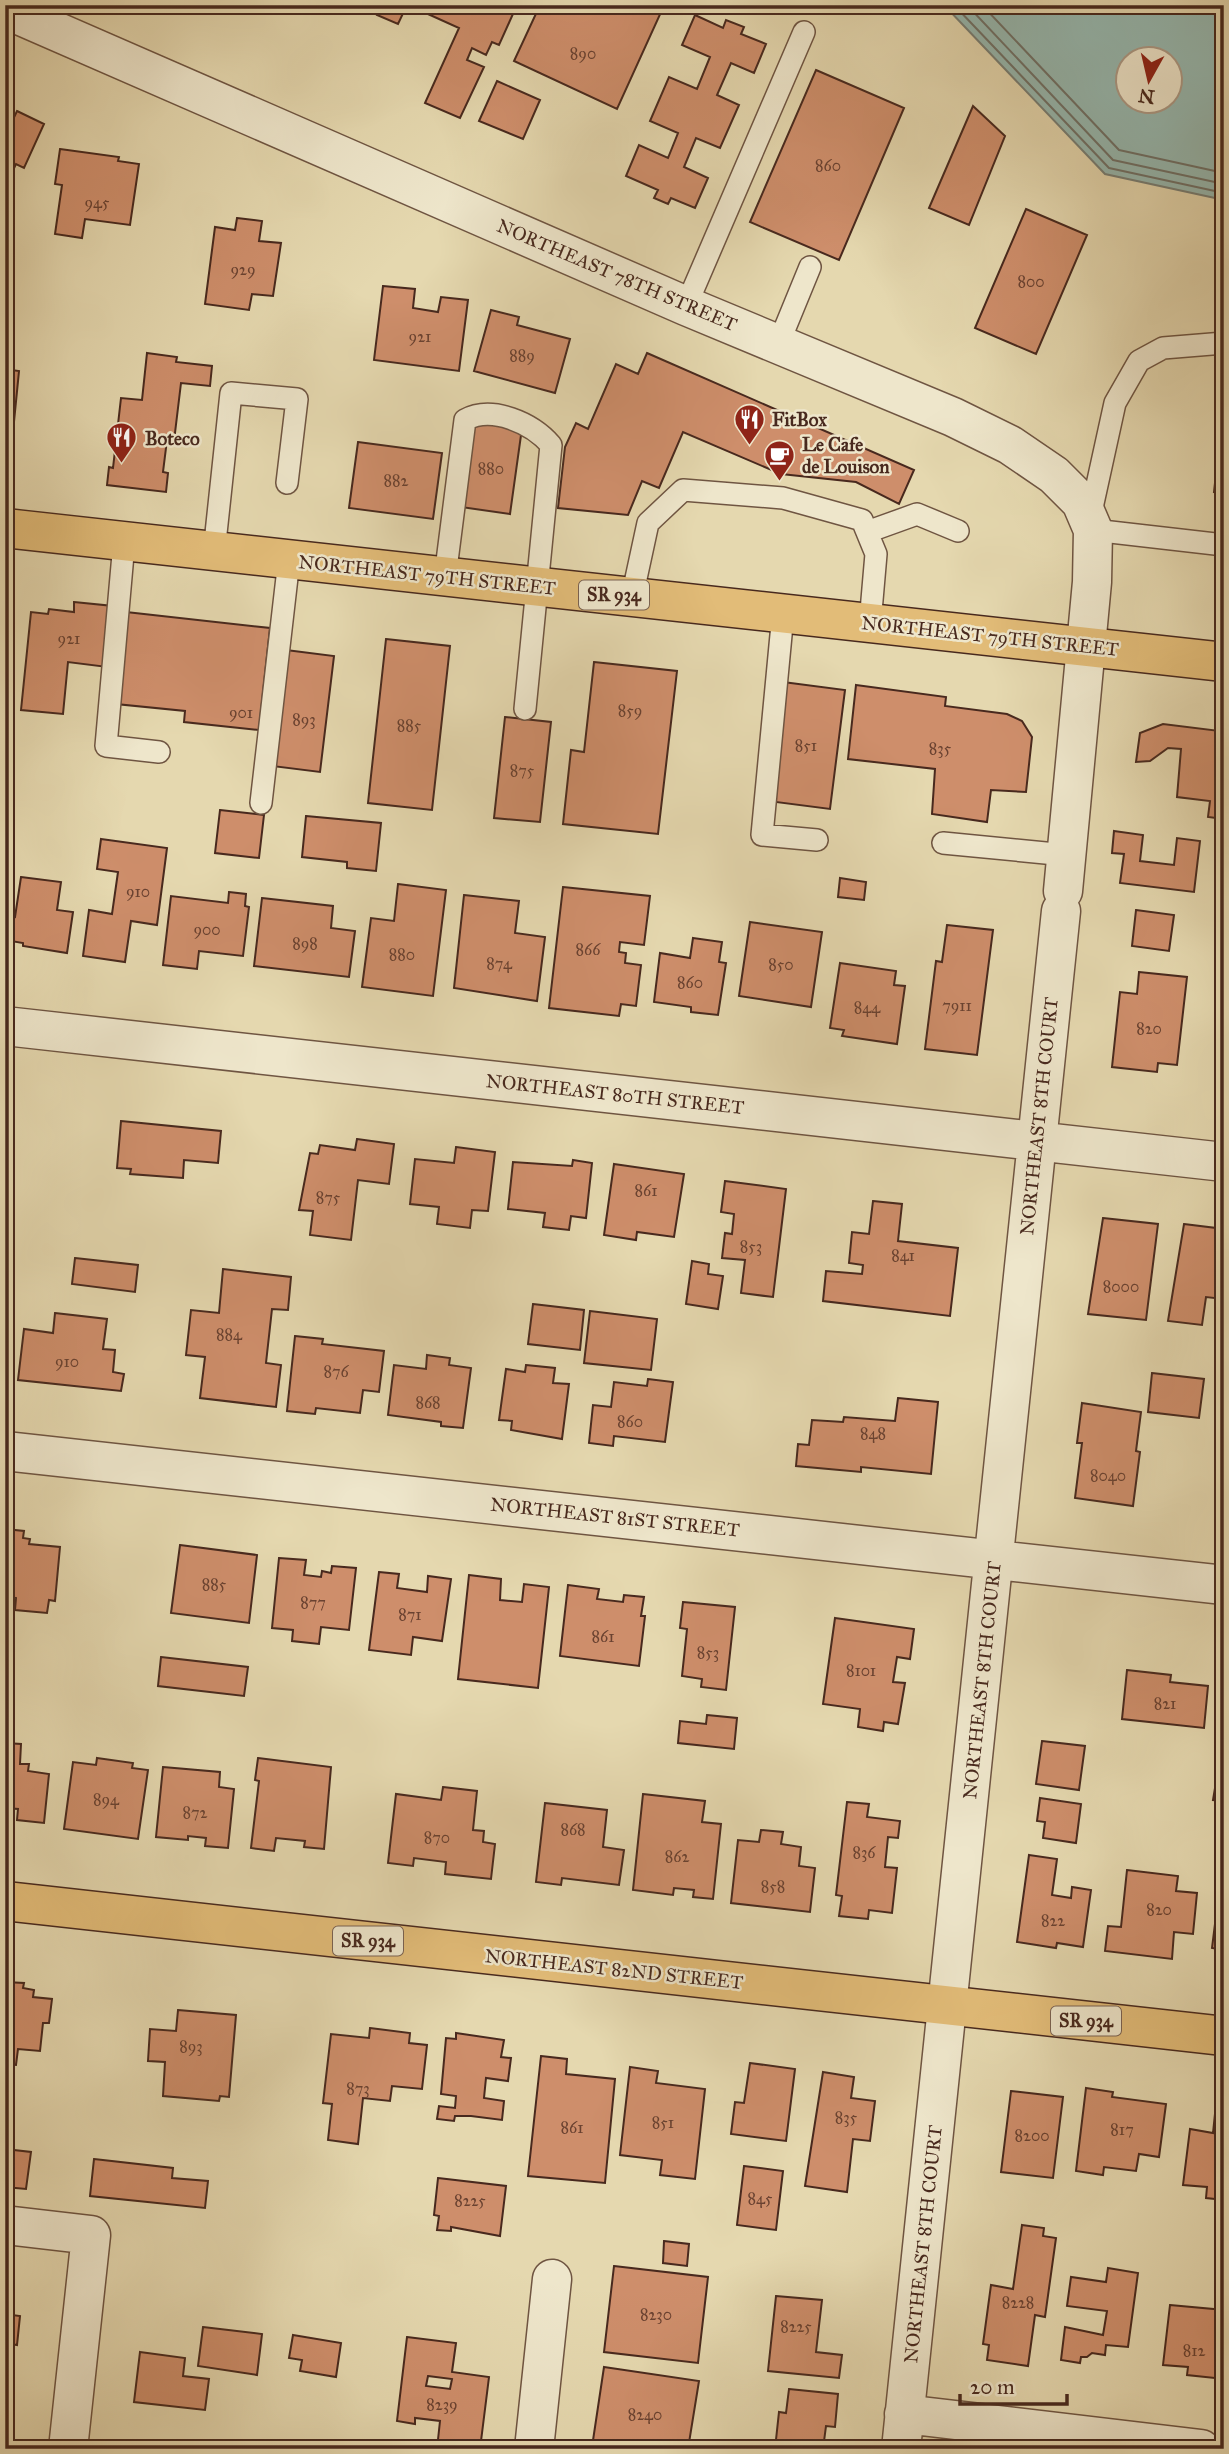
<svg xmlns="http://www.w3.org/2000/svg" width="1229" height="2454" font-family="'IM FELL Great Primer',serif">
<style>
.water{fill:#96b9b1;stroke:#777f76;stroke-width:2;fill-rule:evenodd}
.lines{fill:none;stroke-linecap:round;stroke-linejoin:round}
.shore{stroke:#6f7168;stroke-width:2}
.building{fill:#ce8e6b;stroke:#48291e;stroke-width:2;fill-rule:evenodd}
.service-casing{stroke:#6f5542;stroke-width:24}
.minor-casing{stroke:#6f5542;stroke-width:41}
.primary-casing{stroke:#48291e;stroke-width:41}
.service{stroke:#eee6cb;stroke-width:21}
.minor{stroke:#eee6cb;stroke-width:38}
.primary{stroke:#e2bc78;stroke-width:38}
.labels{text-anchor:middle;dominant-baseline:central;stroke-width:5;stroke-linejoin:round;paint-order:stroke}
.number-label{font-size:16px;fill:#6a4231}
.shield{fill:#eee6cb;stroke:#7a6252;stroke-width:2}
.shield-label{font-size:18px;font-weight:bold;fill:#48291e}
.street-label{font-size:19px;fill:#48291e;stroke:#eee6cb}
.poi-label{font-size:19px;font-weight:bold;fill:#48291e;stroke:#eee6cb;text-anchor:start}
</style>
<rect width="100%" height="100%" fill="#e5d8af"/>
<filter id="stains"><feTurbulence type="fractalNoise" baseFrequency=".00286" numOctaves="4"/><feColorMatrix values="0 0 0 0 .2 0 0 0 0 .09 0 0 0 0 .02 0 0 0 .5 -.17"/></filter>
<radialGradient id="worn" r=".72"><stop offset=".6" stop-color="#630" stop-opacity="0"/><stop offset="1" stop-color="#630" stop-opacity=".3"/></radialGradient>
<!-- water -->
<path class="water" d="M944,5H1217L1224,10V200L1105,174ZM1128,60H1170V102H1128Z"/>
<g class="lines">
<!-- shore -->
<path class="shore" d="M954,5L1109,168L1224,193
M967,5L1113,160L1224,184
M982,5L1119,150L1224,173"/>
</g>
<!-- building -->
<path class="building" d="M382,5H407L398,24L377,15Z
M408,5H517L499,45L492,42L486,55L472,48L467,60L484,67L460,118L425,103L459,28Z
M540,5H652L662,10L617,109L514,61Z
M695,15L723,28L726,20L744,27L741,34L766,44L754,73L731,63L717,95L739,105L720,148L696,138L684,167L708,178L695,208L671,198L668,204L654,198L658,190L626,176L639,145L668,158L678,133L650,121L669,77L697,89L710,57L682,45Z
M816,70L904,108L839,260L750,222Z
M497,81L540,100L523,139L479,121Z
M973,106L1005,136L969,225L929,208Z
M17,111L44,124L24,168L16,164L5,187V127L9,128Z
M60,149L119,157L118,161L139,164L130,225L85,219L82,238L55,234L62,185L55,184Z
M1026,209L1087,235L1036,354L975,328Z
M237,218L262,221L259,241L281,243L273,296L252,294L249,310L205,304L215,227L235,230Z
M383,286L415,289L413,308L438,312L441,297L468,300L459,371L374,360Z
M491,310L519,317L517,325L570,339L555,393L474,371Z
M147,353L177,357L176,362L212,366L210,386L181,383L174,441L167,440L163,472L168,473L166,492L107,485L109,467L113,468L121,398L142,400Z
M647,353L914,470L899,504L856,482L781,474L683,432L659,488L642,481L628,515L558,508L565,447L576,423L588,429L616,364L638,374Z
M5,369L19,371L11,452L5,451Z
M473,422L522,428L510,514L461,507Z
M1220,437L1224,438V493L1214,492Z
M358,442L442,453L433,519L349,508Z
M74,602L113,606L107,667L68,662L63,714L21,710L31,612L48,614L49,609L74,612Z
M126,612L270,628L259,730L184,722L185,711L116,704Z
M386,639L450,646L432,810L368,803Z
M286,650L334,656L320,772L272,766Z
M594,662L677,671L658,834L563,824L571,750L584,752Z
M783,682L845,690L830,809L768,801Z
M856,685L946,697L945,706L1007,714L1022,721L1032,737L1026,792L991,790L987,822L932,814L935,769L848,759Z
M505,717L551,722L540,822L494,818Z
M1220,720L1224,721V819L1208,817L1210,801L1177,797L1181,749L1168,748L1150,761L1136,762L1140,733L1163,724L1219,731Z
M220,810L264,815L259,858L215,853Z
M306,816L381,823L376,871L347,868V862L302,857Z
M1114,831L1143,835L1140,861L1174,865L1177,838L1200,841L1194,892L1120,883L1124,854L1112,853Z
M101,839L167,848L157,925L131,921L125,962L83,956L89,910L112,914L118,872L97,869Z
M21,877L61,882L57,910L73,912L67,953L23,946V943L5,940V915L15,917Z
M840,878L866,882L864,900L838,897Z
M398,884L446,890L433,996L362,987L371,918L394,921Z
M563,887L650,896L644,945L620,942L619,952L626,953L625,963L641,965L636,1006L621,1004L619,1016L549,1008Z
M229,892L246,894L245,906L249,907L243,956L199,951L197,969L163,965L171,896L228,903Z
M464,895L519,901L515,933L545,937L537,1001L454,988Z
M262,898L333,906L331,928L355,931L349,977L254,966Z
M1136,910L1174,915L1169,951L1132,946Z
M750,922L822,932L811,1007L739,996Z
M947,925L993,930L977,1055L925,1049L936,961L942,962Z
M693,938L722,942L719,962L726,963L718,1015L691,1012V1007L654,1002L660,953L690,958Z
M840,963L896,971L894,985L905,986L897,1044L842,1036L844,1030L830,1028Z
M1139,972L1187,977L1177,1065L1158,1063L1157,1072L1112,1067L1120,992L1137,994Z
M121,1121L221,1131L218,1163L184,1160L183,1178L130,1174L131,1169L117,1168Z
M357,1139L394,1144L389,1184L358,1180L351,1240L310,1235L313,1211L299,1210L310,1153L318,1154L320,1145L355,1150Z
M456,1147L495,1152L488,1211L472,1210L470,1228L437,1224L439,1207L410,1204L415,1159L454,1163Z
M573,1160L592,1163L586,1218L571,1216L569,1230L543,1227L545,1213L508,1209L513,1162L572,1166Z
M614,1164L684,1174L674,1237L637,1232L636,1240L604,1235Z
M725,1181L786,1189L773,1297L741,1293L745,1260L722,1258L725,1233L732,1234L734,1214L721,1212Z
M873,1201L902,1204L898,1241L958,1248L950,1316L823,1301L826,1271L862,1274L863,1265L849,1263L852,1232L869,1234Z
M1103,1218L1158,1224L1146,1320L1088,1314Z
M1184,1224L1224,1229L1223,1299L1206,1297L1202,1325L1168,1321Z
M75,1258L138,1265L135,1292L72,1284Z
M692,1261L709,1264L708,1274L723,1276L718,1309L686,1304Z
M223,1269L291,1277L288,1310L272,1309L266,1363L281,1365L276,1407L200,1398L205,1357L186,1355L191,1310L219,1313Z
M533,1304L584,1310L580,1350L528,1344Z
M590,1311L657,1319L651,1370L584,1363Z
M55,1313L107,1319L103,1349L115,1350L113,1372L124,1374L121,1391L18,1380L24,1329L53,1333Z
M295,1336L323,1339L322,1344L384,1351L379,1392L363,1390L360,1413L316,1408L315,1414L287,1411Z
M427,1355L450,1358L449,1365L471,1368L463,1428L441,1426V1422L388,1415L394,1365L426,1369Z
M526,1365L555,1368L553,1383L569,1384L562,1439L511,1430L512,1421L499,1420L506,1369L525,1372Z
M1152,1373L1204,1379L1199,1418L1148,1412Z
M648,1379L673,1382L665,1442L614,1436L613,1446L589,1443L593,1405L611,1407L614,1382L647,1386Z
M898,1398L938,1402L931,1474L861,1467V1472L796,1466L798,1444L809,1445L812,1420L843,1422L844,1417L895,1421Z
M1082,1403L1141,1412L1136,1451L1140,1452L1133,1506L1075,1498L1082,1443H1077Z
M5,1529L24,1531L23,1538L30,1539L29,1544L60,1547L55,1601L49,1600L47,1613L15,1610L16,1598L5,1596Z
M180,1545L257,1555L249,1623L171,1613Z
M279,1558L306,1560L304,1575L321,1577L322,1571L331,1573L332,1566L356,1568L349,1630L321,1627L319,1644L292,1641L293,1630L272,1628Z
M379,1572L399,1574L397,1588L427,1592L428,1576L451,1579L442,1641L413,1637L411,1655L369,1650Z
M469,1575L501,1579L500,1600L522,1602L524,1584L549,1587L538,1688L458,1679Z
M568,1585L599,1589L597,1599L623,1602L624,1595L644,1597L641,1616H645L639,1666L560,1656Z
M683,1602L735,1607L726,1690L701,1687L702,1679L682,1676L687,1629L680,1628Z
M835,1618L914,1629L910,1659L897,1657L893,1682L905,1683L898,1724L884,1722L883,1731L858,1727L860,1709L823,1704Z
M161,1657L248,1667L244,1696L158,1686Z
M1127,1670L1171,1675L1170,1682L1208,1686L1204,1728L1122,1719Z
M707,1715L737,1718L734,1749L678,1743L680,1721L706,1724Z
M1042,1741L1085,1746L1079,1790L1036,1784Z
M5,1743L21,1744L20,1764H29L28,1771L49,1774L44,1823L17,1820L18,1809L5,1808Z
M97,1758L133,1763L132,1768L148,1770L138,1839L64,1829L73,1762L96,1765Z
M258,1758L331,1767L324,1849L304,1847L305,1841L276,1838L274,1851L251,1848L259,1781L255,1780Z
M163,1767L220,1772L219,1787L234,1789L228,1848L205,1846L206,1838L188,1836V1840L156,1837Z
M1216,1782L1224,1783V1801L1213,1800Z
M443,1787L477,1791L473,1830L484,1831L483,1842L495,1844L491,1879L445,1874L446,1862L414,1858L413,1866L388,1863L396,1794L441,1800Z
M643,1794L705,1801L702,1822L721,1824L713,1899L693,1897L694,1890L674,1888L673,1895L633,1890Z
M1040,1798L1081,1804L1076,1843L1043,1838L1045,1822L1037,1821Z
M847,1802L869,1804L867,1817L900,1821L898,1838L888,1837L885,1867L897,1868L892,1913L869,1910L868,1919L839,1916L842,1896L836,1895Z
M545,1803L607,1810L603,1847L624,1850L619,1885L562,1878L561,1885L536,1882Z
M761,1830L783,1832L781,1844L801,1847L799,1866L815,1868L810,1912L731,1903L738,1840L759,1842Z
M1029,1855L1057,1859L1052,1895L1071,1898L1072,1887L1091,1890L1083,1947L1057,1943L1056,1948L1017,1942Z
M1127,1870L1178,1876L1176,1891L1197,1893L1193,1934L1174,1932L1172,1959L1105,1951L1108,1926L1121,1927Z
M1221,1876H1224V1950L1212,1948Z
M5,1982L24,1983L23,1988L34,1990L33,1997L52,1999L49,2023H43L40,2051L18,2049L16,2065L5,2064Z
M178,2010L236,2015L229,2097L220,2096L219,2101L163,2096L165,2062L148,2061L150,2029L176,2031Z
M370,2028L410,2033L409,2043L427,2045L422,2089L392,2086L390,2101L363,2098L358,2144L328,2140L332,2104L323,2103L331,2034L369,2038Z
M456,2033L504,2040L501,2057L511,2058L508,2081L486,2078L484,2098L504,2101L502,2120L471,2116H455L454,2121L437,2119L439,2106L455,2108L456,2096L441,2094L446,2038L456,2039Z
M541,2056L567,2059L566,2074L615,2079L605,2183L528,2176Z
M750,2063L795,2069L786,2141L731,2134L735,2102L744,2103Z
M630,2067L658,2071L656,2083L705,2089L695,2179L660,2175L662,2160L620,2155Z
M823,2072L854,2077L851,2098L875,2101L870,2141L853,2139L847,2192L805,2186Z
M1086,2088L1113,2092L1112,2097L1166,2104L1159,2157L1139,2154L1136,2171L1104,2167L1103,2175L1076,2171Z
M1011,2091L1063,2097L1053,2178L1001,2172Z
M1216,2104L1224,2105V2200L1206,2198L1207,2187L1183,2185L1190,2129L1213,2133Z
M5,2149L31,2152L26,2189L5,2187Z
M94,2159L173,2168L172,2178L208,2181L205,2208L90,2196Z
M744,2166L783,2171L776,2230L737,2225Z
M438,2178L506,2186L500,2236L451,2227V2231L437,2230L439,2216L434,2215Z
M1022,2225L1044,2228L1043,2236L1056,2238L1045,2317L1035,2315L1028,2366L987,2360L989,2345L983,2344L991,2285L1013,2289Z
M664,2241L689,2244L687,2266L663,2263Z
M614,2266L708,2277L698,2363L604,2352Z
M1108,2268L1138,2273L1128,2347L1106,2345L1105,2355L1092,2353L1087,2357H1081L1080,2363L1061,2360L1065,2327L1103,2335L1107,2311L1067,2306L1071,2277L1106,2282Z
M776,2296L822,2300L816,2352L842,2355L839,2378L768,2371Z
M1170,2305L1224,2310V2379L1187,2375L1188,2367L1163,2365Z
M5,2314L20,2316L17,2345L5,2343Z
M203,2327L262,2334L257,2375L198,2366Z
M293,2335L341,2343L336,2377L300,2371L302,2360L289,2358Z
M407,2337L456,2343L452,2372L489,2377L480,2449H437L440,2421L415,2418V2424L397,2421ZM428,2376L452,2379L450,2389L426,2386Z
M140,2352L185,2358L183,2376L209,2379L205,2410L134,2402Z
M604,2367L699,2381L688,2449L592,2447Z
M789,2389L838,2394L835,2427L826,2426L823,2449H775L779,2412L786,2413Z"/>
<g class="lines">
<defs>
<path id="service" d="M686,306L804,32
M778,345L810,267
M1090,517L1115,403L1139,361L1163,348L1224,343
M1093,530L1224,545
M867,532L917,514L958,531
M124,543L106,746L159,752
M214,552L231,393L297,399L287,483
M445,577L465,420C492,405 532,423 551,445L525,709
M632,597L648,523L683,490L783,498L862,520L876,554L870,623
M783,614L762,835L817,840
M261,803L289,560
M943,843L1066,855"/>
<path id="minor" d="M5,9L686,306L953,417L1010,445L1054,475L1081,502L1093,530L1092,582L1063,891
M5,1026L1224,1162
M5,1451L1224,1585
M5,2225L91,2235L68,2449
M904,2414L1201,2449
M534,2449L552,2279
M901,2449L1061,911"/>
<path id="primary" d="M5,528L1224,662
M5,1901L1224,2036"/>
</defs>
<!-- service casing -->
<use href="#service" class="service-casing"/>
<!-- minor casing -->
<use href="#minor" class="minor-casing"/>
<!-- primary casing -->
<use href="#primary" class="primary-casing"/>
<!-- service -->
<use href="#service" class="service"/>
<!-- minor -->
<use href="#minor" class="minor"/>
<!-- primary -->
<use href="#primary" class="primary"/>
</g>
<!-- icons -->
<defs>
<symbol id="restaurant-pin" viewBox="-11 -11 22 30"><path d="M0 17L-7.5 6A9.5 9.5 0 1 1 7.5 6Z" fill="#8f2418" stroke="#eee6cb"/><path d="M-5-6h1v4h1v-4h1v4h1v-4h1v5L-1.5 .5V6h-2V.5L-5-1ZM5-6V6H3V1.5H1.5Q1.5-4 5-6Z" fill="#fff"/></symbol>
<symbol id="cafe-pin" viewBox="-11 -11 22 30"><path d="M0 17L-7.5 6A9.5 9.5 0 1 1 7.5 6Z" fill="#8f2418" stroke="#eee6cb"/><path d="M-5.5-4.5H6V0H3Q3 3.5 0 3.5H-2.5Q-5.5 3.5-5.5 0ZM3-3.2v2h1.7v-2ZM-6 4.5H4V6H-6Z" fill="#fff"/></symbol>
</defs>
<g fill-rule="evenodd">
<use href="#restaurant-pin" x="732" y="402" width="35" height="47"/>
<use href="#restaurant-pin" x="104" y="420" width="35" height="47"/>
<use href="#cafe-pin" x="762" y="438" width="35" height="47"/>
</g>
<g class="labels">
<!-- number labels -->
<g class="number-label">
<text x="583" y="53">890</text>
<text x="828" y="165">860</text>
<text x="97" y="202">945</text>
<text x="243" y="269">929</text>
<text x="1031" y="281">800</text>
<text x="420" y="336">921</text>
<text x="522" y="355">889</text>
<text x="491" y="468">880</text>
<text x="396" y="480">882</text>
<text x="69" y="638">921</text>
<text x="630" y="710">859</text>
<text x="241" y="712">901</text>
<text x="304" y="719">893</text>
<text x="409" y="725">885</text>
<text x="806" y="745">851</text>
<text x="940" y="748">835</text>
<text x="522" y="770">875</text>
<text x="138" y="891">910</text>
<text x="207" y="929">900</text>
<text x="305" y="943">898</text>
<text x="588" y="949">866</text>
<text x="402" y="954">880</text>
<text x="499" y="963">874</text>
<text x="781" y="964">850</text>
<text x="690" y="982">860</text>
<text x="957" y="1005">7911</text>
<text x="867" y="1007">844</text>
<text x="1149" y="1028">820</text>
<text x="646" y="1190">861</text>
<text x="328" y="1197">875</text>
<text x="751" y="1246">853</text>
<text x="903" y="1255">841</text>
<text x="1121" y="1286">8000</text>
<text x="229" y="1334">884</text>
<text x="67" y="1361">910</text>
<text x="336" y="1371">876</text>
<text x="428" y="1402">868</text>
<text x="630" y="1421">860</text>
<text x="873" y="1433">848</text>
<text x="1108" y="1475">8040</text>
<text x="214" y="1584">885</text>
<text x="313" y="1602">877</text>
<text x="410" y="1614">871</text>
<text x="603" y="1636">861</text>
<text x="708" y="1652">853</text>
<text x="861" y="1670">8101</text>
<text x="1165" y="1703">821</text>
<text x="106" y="1799">894</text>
<text x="195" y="1812">872</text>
<text x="573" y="1829">868</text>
<text x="437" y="1837">870</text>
<text x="864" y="1852">836</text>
<text x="677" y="1856">862</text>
<text x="773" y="1886">858</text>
<text x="1159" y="1909">820</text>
<text x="1053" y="1920">822</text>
<text x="191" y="2046">893</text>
<text x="358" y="2088">873</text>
<text x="846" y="2117">835</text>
<text x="663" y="2122">851</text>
<text x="572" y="2127">861</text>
<text x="1122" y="2129">817</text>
<text x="1032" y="2135">8200</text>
<text x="760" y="2198">845</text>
<text x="470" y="2200">8225</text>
<text x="1018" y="2302">8228</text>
<text x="656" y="2314">8230</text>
<text x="796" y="2326">8225</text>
<text x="1194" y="2350">812</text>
<text x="442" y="2404">8239</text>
<text x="645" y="2414">8240</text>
</g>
<!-- shield labels -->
<g class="shield">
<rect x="579" y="580.5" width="70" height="29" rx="5"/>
<rect x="333" y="1926.5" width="70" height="29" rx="5"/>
<rect x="1051" y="2006.5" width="70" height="29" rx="5"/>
</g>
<g class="shield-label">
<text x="614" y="595">SR 934</text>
<text x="368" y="1941">SR 934</text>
<text x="1086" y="2021">SR 934</text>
</g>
<!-- street labels -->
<g class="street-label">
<text transform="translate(617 275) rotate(23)">NORTHEAST 78TH STREET</text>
<text transform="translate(427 575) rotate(6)">NORTHEAST 79TH STREET</text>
<text transform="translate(990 636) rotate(6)">NORTHEAST 79TH STREET</text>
<text transform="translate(615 1094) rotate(6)">NORTHEAST 80TH STREET</text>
<text transform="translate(1039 1116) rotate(-84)">NORTHEAST 8TH COURT</text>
<text transform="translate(615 1517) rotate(6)">NORTHEAST 81ST STREET</text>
<text transform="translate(982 1680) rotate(-84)">NORTHEAST 8TH COURT</text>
<text transform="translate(614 1969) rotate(6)">NORTHEAST 82ND STREET</text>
<text transform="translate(923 2244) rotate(-84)">NORTHEAST 8TH COURT</text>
</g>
<!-- poi labels -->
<g class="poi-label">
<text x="772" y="419">FitBox</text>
<text x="145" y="438">Boteco</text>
<text x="802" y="444">Le Cafe<tspan x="802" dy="22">de Louison</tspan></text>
</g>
</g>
<!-- margin -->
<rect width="1229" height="2454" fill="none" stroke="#e5d8af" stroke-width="28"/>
<rect x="7" y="7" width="1215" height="2440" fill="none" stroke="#48291e" stroke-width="3.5"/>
<rect x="14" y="14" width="1201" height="2426" fill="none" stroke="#48291e" stroke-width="2"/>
<!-- north arrow -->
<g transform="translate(1149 80) rotate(188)"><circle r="33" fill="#eee6cb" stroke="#ac9a86" stroke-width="2"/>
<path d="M0-5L12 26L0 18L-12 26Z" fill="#8f2418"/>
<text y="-10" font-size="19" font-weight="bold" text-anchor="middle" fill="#48291e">N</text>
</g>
<!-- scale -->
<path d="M960 2394v10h107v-10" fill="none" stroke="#48291e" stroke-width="3.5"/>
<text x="970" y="2394" font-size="21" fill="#48291e" stroke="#eee6cb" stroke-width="5" paint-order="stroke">20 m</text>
<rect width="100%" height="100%" filter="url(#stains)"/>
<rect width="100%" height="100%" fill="url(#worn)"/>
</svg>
